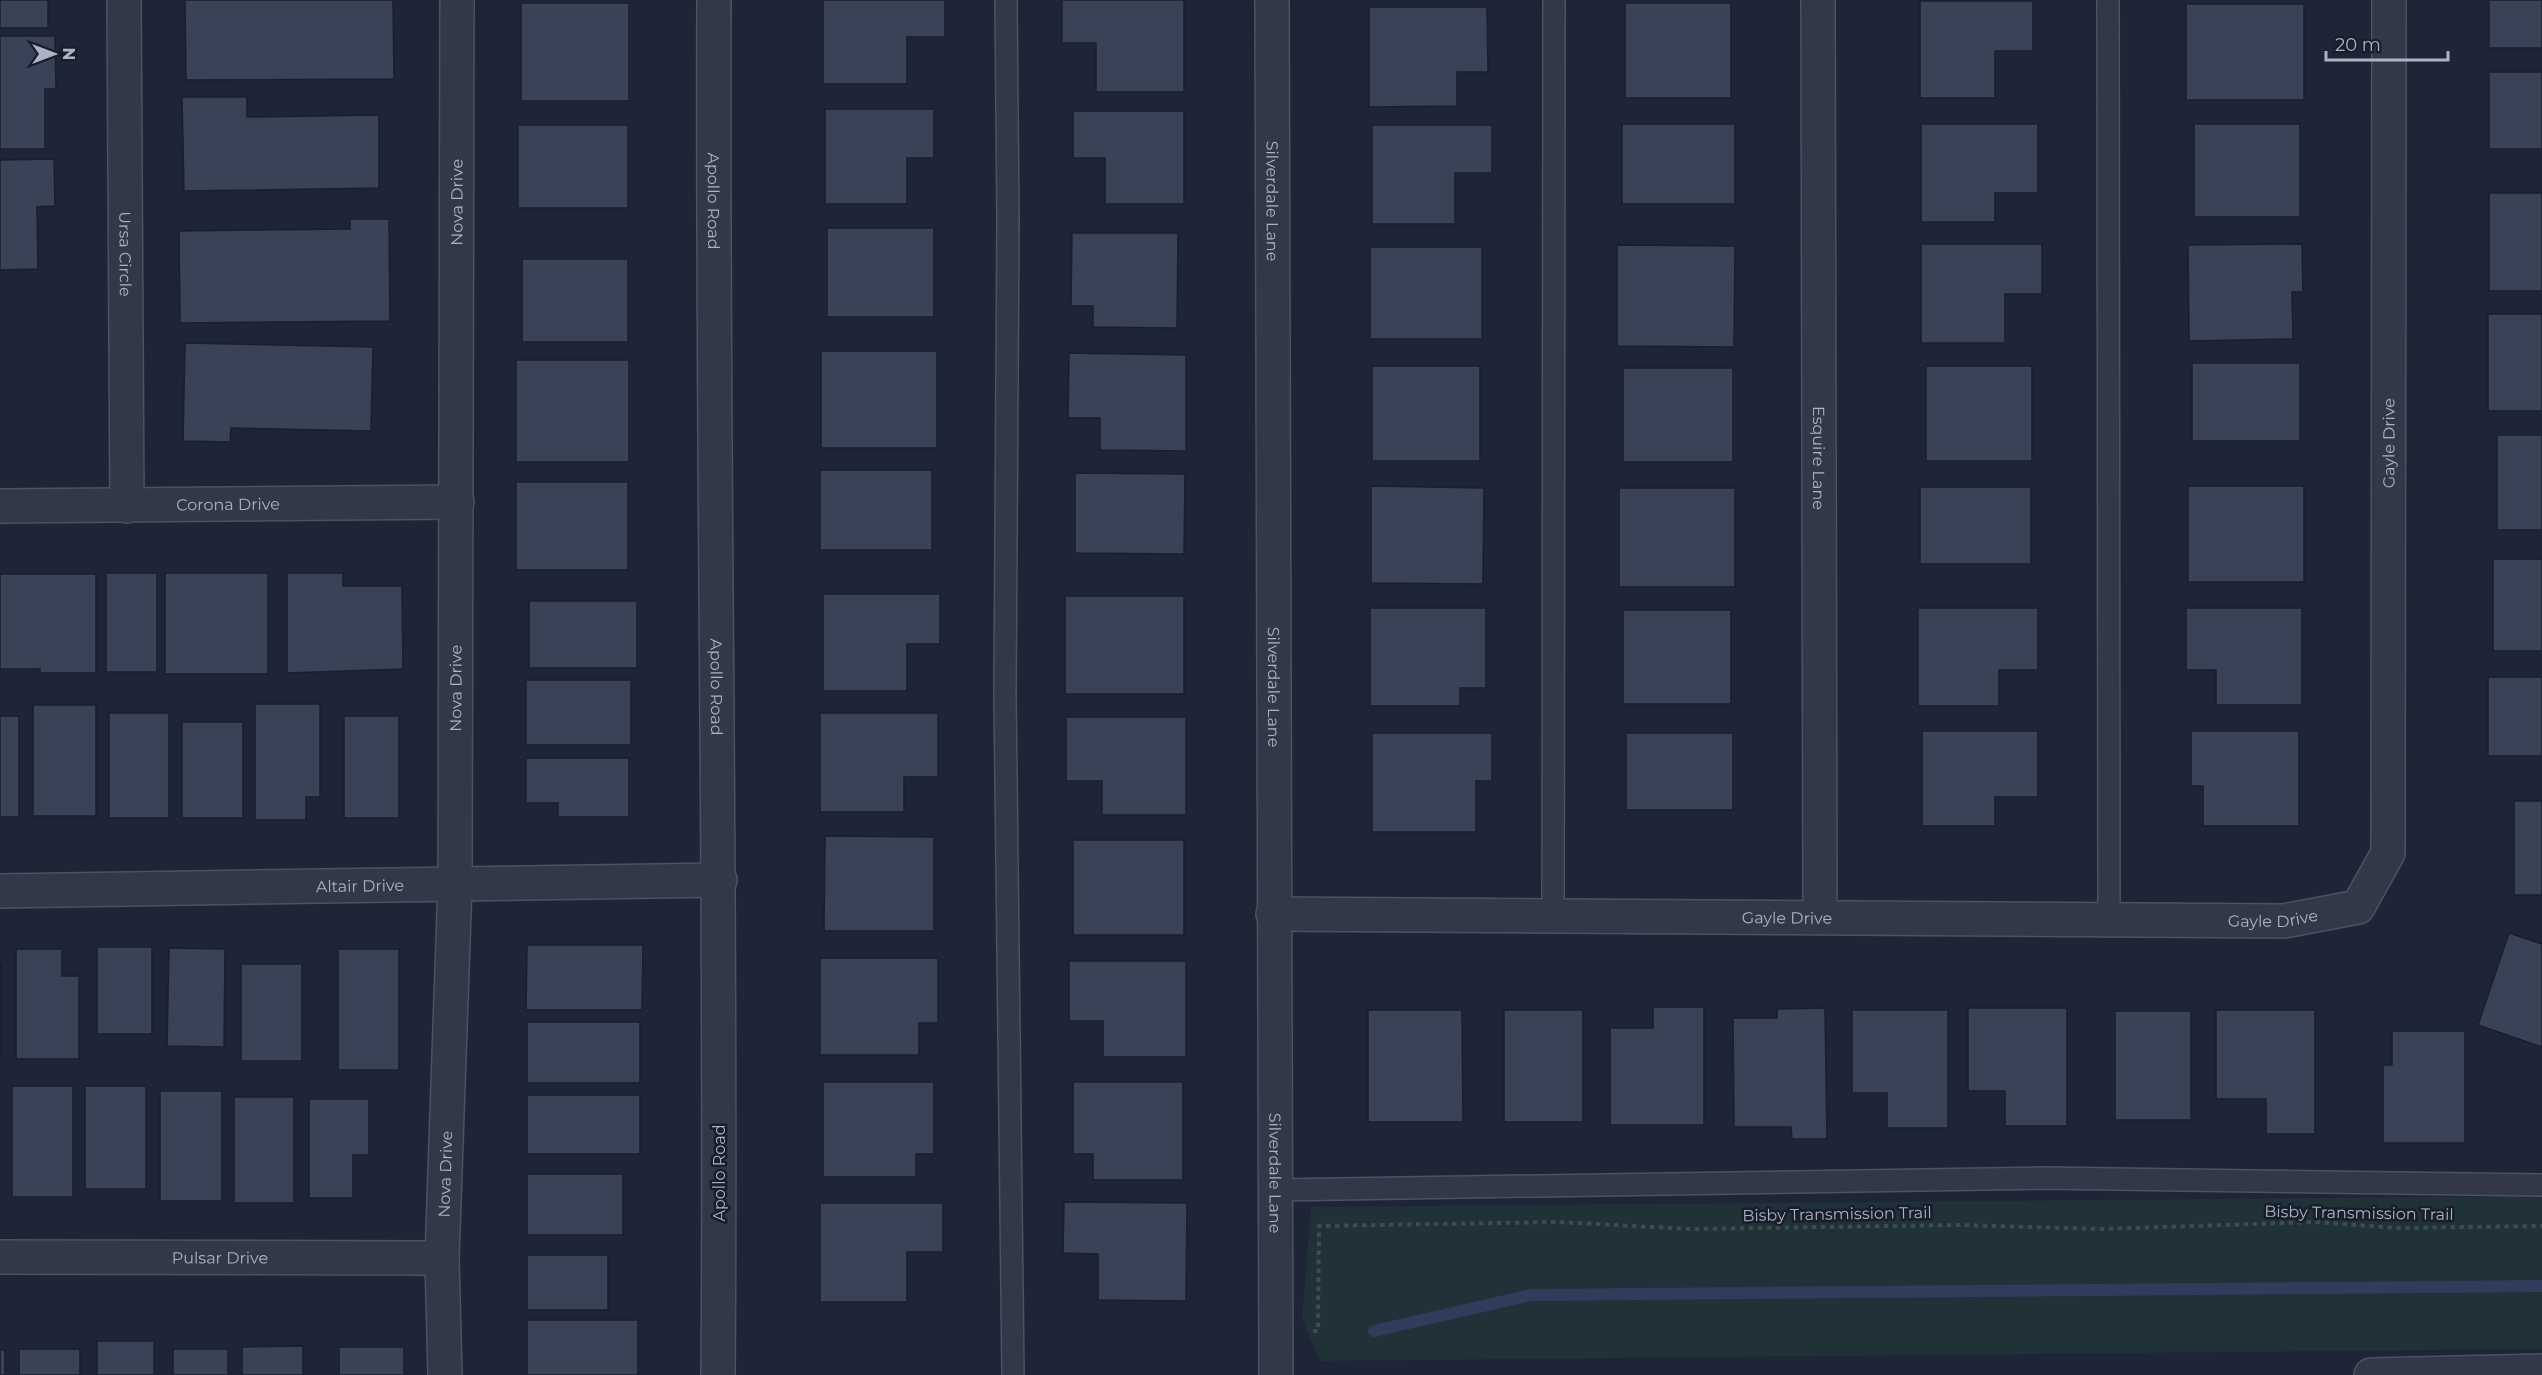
<svg xmlns="http://www.w3.org/2000/svg" width="2542" height="1375" font-family="Montserrat,sans-serif">
<style>
.green{fill:#203137}
.lines{fill:none;stroke-linecap:round;stroke-linejoin:round}
.stream{stroke:#2f3c5c;stroke-width:12}
.building{fill:#3a4257;stroke:#1a1f2d;stroke-width:1.5}
.service-casing{stroke:#4c5262;stroke-width:24}
.minor-casing{stroke:#4c5262;stroke-width:36}
.tertiary-casing{stroke:#4c5262;stroke-width:36}
.path{stroke:#3b4d52;stroke-width:4;stroke-dasharray:4.5 4.5;stroke-linecap:butt}
.service{stroke:#323847;stroke-width:21}
.minor{stroke:#323847;stroke-width:33}
.tertiary{stroke:#323847;stroke-width:33}
.labels{text-anchor:middle;dominant-baseline:central;stroke-width:5;stroke-linejoin:round;paint-order:stroke}
.street-label{font-size:16px;fill:#acb2c4;stroke:#181d2b}
</style>
<rect width="100%" height="100%" fill="#1e2536"/>
<!-- green -->
<path class="green" d="M2542,1196V1349L1320,1361L1302,1319L1311,1207Z"/>
<g class="lines">
<!-- stream -->
<path class="stream" d="M1374,1331L1531,1295L2542,1286"/>
</g>
<!-- building -->
<path class="building" d="M0,0H48V28H0Z
M185,0H393L394,79L186,80Z
M823,0H945V37H907V84H823Z
M1062,0H1184V92H1096V43H1062Z
M2489,0H2542V48H2489Z
M1920,1H2033V51H1995V98H1920Z
M521,3H629V101H521Z
M1625,3H1731V98H1625Z
M2186,4H2304V100H2186Z
M1369,7H1487L1488,72H1457V106L1369,107Z
M0,36H55L56,89H45V149H0Z
M2489,72H2542V149H2489Z
M182,97H247V117L379,115V188L184,191Z
M825,109H934V158H907V204H825Z
M1073,111H1184V204H1105V158H1073Z
M1622,124H1735V204H1622Z
M1921,124H2038V193H1995V222H1921Z
M2194,124H2300V217H2194Z
M518,125H628V208H518Z
M1372,125H1492V173H1455V224H1372Z
M54,159L55,206L37,207L38,269L0,270V160Z
M2489,193H2542V291H2489Z
M350,219H389L390,321L180,323L179,231L350,229Z
M827,228H934V317H827Z
M1072,233H1178L1177,328L1093,327V306H1071Z
M1921,244H2042V294H2005V343H1921Z
M2302,244L2303,292H2292L2293,339L2189,341L2188,245Z
M1617,245L1735,246L1734,347L1617,346Z
M1370,247H1482V339H1370Z
M522,259H628V342H522Z
M2488,314H2542V411H2488Z
M185,343L373,347L371,431L231,428L230,442L183,441Z
M821,351H937V448H821Z
M1069,353L1186,355V451L1100,450V418H1068Z
M516,360H629V462H516Z
M2192,363H2300V441H2192Z
M1372,366H1480V461H1372Z
M1926,366H2032V461H1926Z
M1623,368H1733V462H1623Z
M2497,435H2542V530H2497Z
M820,470H932V550H820Z
M1075,473L1185,474L1184,554L1075,553Z
M516,482H628V570H516Z
M1371,486L1484,488L1483,584L1371,583Z
M2188,486H2304V582H2188Z
M1920,487H2031V564H1920Z
M1619,488H1735V587H1619Z
M2493,559H2542V651H2493Z
M106,573H157V672H106Z
M165,573H268V674H165Z
M287,573H343V586H402L403,669L287,673Z
M0,574H96V673H40V669H0Z
M823,594H940V644H907V691H823Z
M1065,596H1184V694H1065Z
M529,601H637V668H529Z
M1370,608H1486V688H1460V706H1370Z
M1918,608H2038V670H1999V706H1918Z
M2186,608H2302V705H2216V670H2186Z
M1623,610H1731V704H1623Z
M2488,677H2542V756H2488Z
M526,680H631V745H526Z
M255,704H320V797H306V820H255Z
M33,705H96V816H33Z
M109,713H169V818H109Z
M820,713H938V777H904V812H820Z
M0,716H19V817H0Z
M344,716H399V818H344Z
M1066,717H1186V815H1102V781H1066Z
M182,722H243V818H182Z
M1922,731H2038V797H1995V826H1922Z
M2191,731H2299V826H2203V786H2191Z
M1372,733H1492V781H1476V832H1372Z
M1626,733H1733V810H1626Z
M526,758H629V817H558V803H526Z
M2514,801H2542V895H2514Z
M825,836L934,837V931H824Z
M1073,840H1184V935H1073Z
M2509,933L2542,944V1047L2478,1025Z
M527,945H643L642,1010H526Z
M97,947H152V1034H97Z
M169,948L225,949L224,1047L167,1046Z
M16,949H62V976H79V1059H16Z
M338,949H399V1070H338Z
M820,958H938V1023H919V1055H820Z
M1069,961H1186V1057H1103V1021H1069Z
M241,964H302V1061H241Z
M0,965H1V1055H0Z
M1653,1007H1704V1125H1610V1028H1653Z
M1825,1008L1827,1139H1792L1791,1127H1734L1733,1018H1777V1009Z
M1968,1008H2067V1126H2005V1091H1968Z
M1368,1010H1462L1463,1122H1368Z
M1504,1010H1583V1122H1504Z
M1852,1010H1948V1128H1887V1093H1852Z
M2216,1010H2315V1134H2266V1099H2216Z
M2115,1011H2191V1120H2115Z
M527,1022H640V1083H527Z
M2392,1031H2465V1143H2383V1065H2392Z
M823,1082H934V1154H916V1177H823Z
M1073,1082H1183V1180H1093V1154H1073Z
M12,1086H73V1197H12Z
M85,1086H146V1189H85Z
M160,1091H222V1201H160Z
M527,1095H640V1154H527Z
M234,1097H294V1203H234Z
M309,1099H369V1155H353V1198H309Z
M527,1174H623V1235H527Z
M1064,1202L1187,1203L1186,1301L1098,1300V1254L1063,1253Z
M820,1203H943V1252H907V1302H820Z
M527,1255H608V1310H527Z
M527,1320H638V1375H527Z
M97,1341H154V1375H97Z
M303,1346V1375H242V1347Z
M339,1347H404V1375H339Z
M19,1349H80V1375H19Z
M173,1349H228V1375H173Z
M0,1350H5V1375H0Z"/>
<g class="lines">
<defs>
<path id="service" d="M1006,0L1008,221L1005,694L1013,1375
M2108,0L2109,919
M1553,915L1554,0
M1277,1190L2045,1178L2542,1185"/>
<g id="minor">
<path id="s1" d="M124,0L127,506"/>
<path id="s2" d="M1272,0L1276,1375"/>
<path id="s3" d="M1818,0L1820,916"/>
<path id="s4" d="M0,506L457,502"/>
<path id="s5" d="M0,891L720,880"/>
<path id="s6" d="M1273,914L2284,921L2358,907L2388,853L2389,0"/>
<path id="s7" d="M0,1257L442,1258"/>
<path id="s8" d="M445,1375L442,1258L455,884L457,0"/>
<path d="M2371,1375L2542,1371"/>
</g>
<g id="tertiary">
<path id="s9" d="M714,0C712,458 722,917 718,1375"/>
</g>
</defs>
<!-- service casing -->
<use href="#service" class="service-casing"/>
<!-- minor casing -->
<use href="#minor" class="minor-casing"/>
<!-- tertiary casing -->
<use href="#tertiary" class="tertiary-casing"/>
<!-- path -->
<path class="path" d="M1313,1331H1318L1319,1226L1557,1222L1690,1229L1957,1225L2102,1229L2315,1222L2397,1228L2542,1226"/>
<!-- service -->
<use href="#service" class="service"/>
<!-- minor -->
<use href="#minor" class="minor"/>
<!-- tertiary -->
<use href="#tertiary" class="tertiary"/>
</g>
<g class="labels">
<!-- street labels -->
<g class="street-label">
<text stroke="none"><textPath href="#s8" startOffset="1173">Nova Drive</textPath></text>
<text stroke="none"><textPath href="#s9" startOffset="201">Apollo Road</textPath></text>
<text stroke="none"><textPath href="#s2" startOffset="201">Silverdale Lane</textPath></text>
<text stroke="none"><textPath href="#s1" startOffset="254">Ursa Circle</textPath></text>
<text stroke="none"><textPath href="#s6" startOffset="1558">Gayle Drive</textPath></text>
<text stroke="none"><textPath href="#s3" startOffset="458">Esquire Lane</textPath></text>
<text stroke="none"><textPath href="#s4" startOffset="228">Corona Drive</textPath></text>
<text stroke="none"><textPath href="#s9" startOffset="687">Apollo Road</textPath></text>
<text stroke="none"><textPath href="#s8" startOffset="687">Nova Drive</textPath></text>
<text stroke="none"><textPath href="#s2" startOffset="687">Silverdale Lane</textPath></text>
<text stroke="none"><textPath href="#s5" startOffset="360">Altair Drive</textPath></text>
<text stroke="none"><textPath href="#s6" startOffset="514">Gayle Drive</textPath></text>
<text stroke="none"><textPath href="#s6" startOffset="1000">Gayle Drive</textPath></text>
<text stroke="none"><textPath href="#s8" startOffset="201">Nova Drive</textPath></text>
<text transform="translate(719 1173) rotate(-90)">Apollo Road</text>
<text stroke="none"><textPath href="#s2" startOffset="1173">Silverdale Lane</textPath></text>
<text transform="translate(2359 1213) rotate(1)">Bisby Transmission Trail</text>
<text transform="translate(1837 1214) rotate(-1)">Bisby Transmission Trail</text>
<text stroke="none"><textPath href="#s7" startOffset="220">Pulsar Drive</textPath></text>
</g>
</g>
<!-- north arrow -->
<g transform="translate(54 54) rotate(90)" stroke="#181d2b" stroke-width="4.5" paint-order="stroke">
<path d="M0-4.5L10 22L0 15L-10 22Z" fill="#acb2c4"/>
<text y="-9" font-size="16" font-weight="bold" text-anchor="middle" fill="#acb2c4">N</text>
</g>
<!-- scale -->
<path d="M2326 51v9h122v-9" fill="none" stroke="#acb2c4" stroke-width="3"/>
<text x="2335" y="51" font-size="18" fill="#acb2c4" stroke="#181d2b" stroke-width="4.5" paint-order="stroke">20 m</text>
</svg>
